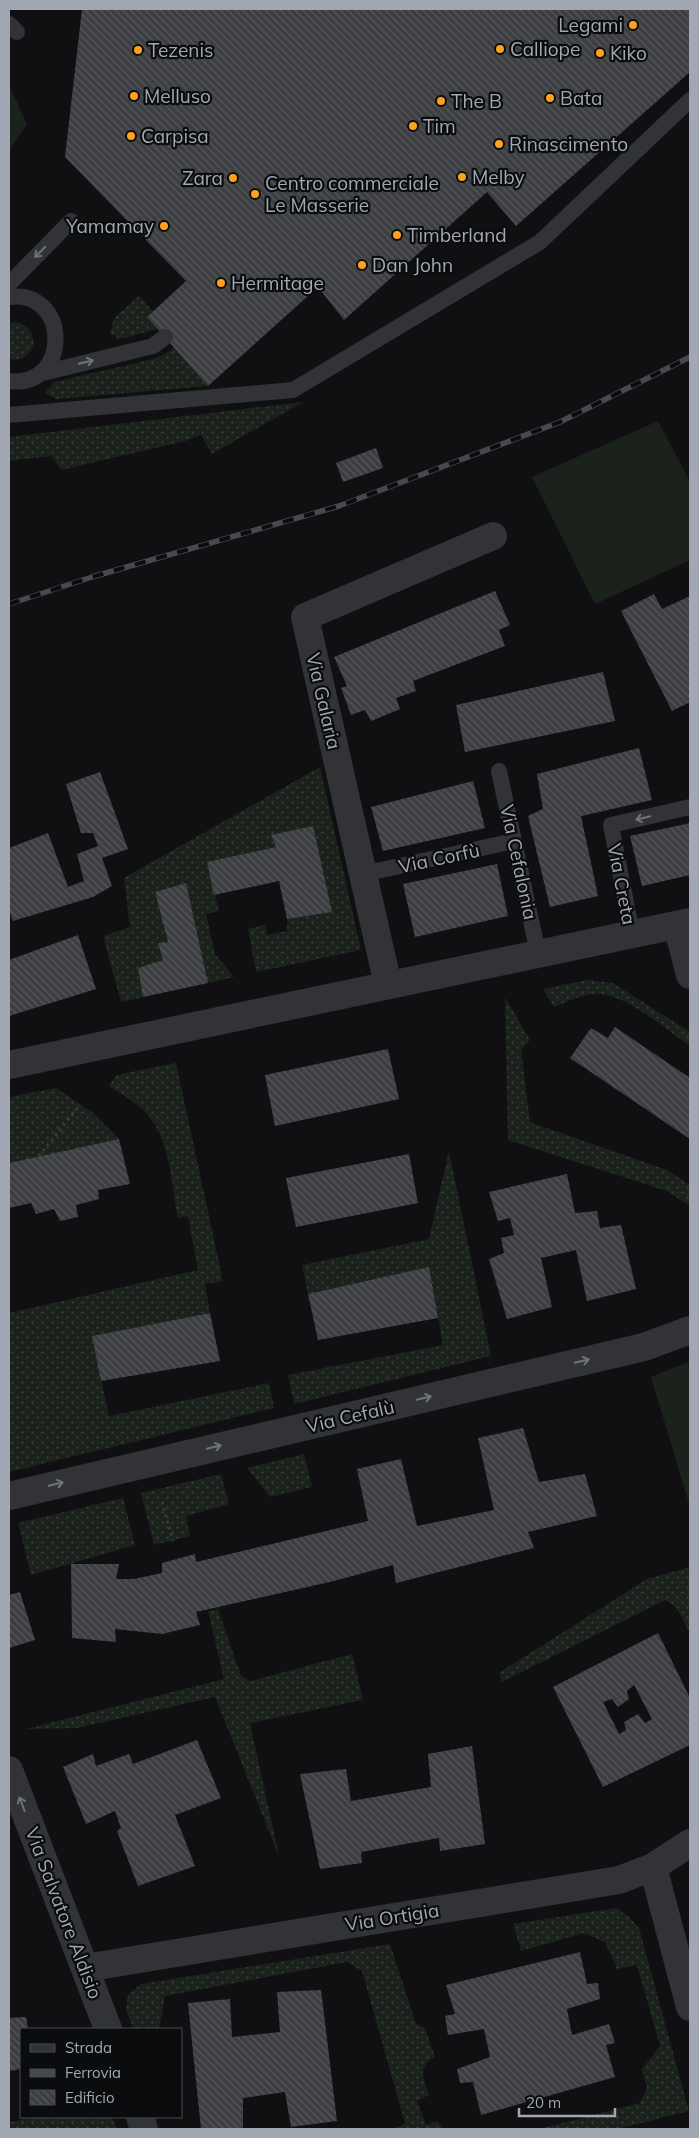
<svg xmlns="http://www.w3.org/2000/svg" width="699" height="2138" font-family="Mulish,sans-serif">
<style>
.grass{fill:#1b221b}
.garden{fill:url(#garden-dots)}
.building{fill:url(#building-back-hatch);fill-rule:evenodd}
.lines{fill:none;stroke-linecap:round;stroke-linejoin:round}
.path{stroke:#373a3e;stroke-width:3;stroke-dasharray:2.5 4;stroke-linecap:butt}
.service{stroke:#313337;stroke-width:16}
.minor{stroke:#313337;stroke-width:28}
.tertiary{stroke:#313337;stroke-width:28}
.rail-casing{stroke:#46494e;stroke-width:5.5}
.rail{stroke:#0b0c0d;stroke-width:4;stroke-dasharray:11;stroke-linecap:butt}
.oneway{stroke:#6f737c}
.poi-dot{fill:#fca21f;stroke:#0b0c0d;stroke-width:2}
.labels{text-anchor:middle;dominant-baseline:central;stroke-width:4.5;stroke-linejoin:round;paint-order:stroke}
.poi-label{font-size:19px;fill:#a1a8b4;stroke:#0b0c0d;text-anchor:start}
.street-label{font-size:19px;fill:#a1a8b4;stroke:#0b0c0d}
</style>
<defs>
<pattern id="garden-dots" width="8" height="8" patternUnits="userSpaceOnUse" patternTransform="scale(1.25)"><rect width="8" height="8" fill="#1b221b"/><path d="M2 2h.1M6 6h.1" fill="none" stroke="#393f3a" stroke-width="1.8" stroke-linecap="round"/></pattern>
<pattern id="building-back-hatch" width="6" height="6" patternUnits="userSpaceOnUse" patternTransform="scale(1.25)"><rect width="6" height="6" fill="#3c3e42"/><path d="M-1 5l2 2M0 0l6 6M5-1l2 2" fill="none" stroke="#55575b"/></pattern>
</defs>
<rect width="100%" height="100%" fill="#101012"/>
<!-- grass -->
<path class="grass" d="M9,85L27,124L9,151Z
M658,421L690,482V560L595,604L532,477Z
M690,1361V1507L651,1377Z"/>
<!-- garden -->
<path class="garden" d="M139,296L153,311L147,317L158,329L119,339L110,333L114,318Z
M15,322C27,324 33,332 34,344C29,356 22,362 9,359V324Z
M175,348L208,386L56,399L45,393L54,382L157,358Z
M303,402L212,454L201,435L185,441L61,470L52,456L9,461V437Z
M320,767L361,950L256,972L248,929L265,925L267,935L287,931V919L332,912L313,827L271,835L276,847L207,862L219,911L206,914L215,954L234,977L208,983L186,883L155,892L168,942L158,943L163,960L138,968L143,997L121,1002L103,936L130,927L124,878Z
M587,980L613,983L690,1032V1046C666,1030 629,996 599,994C584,993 568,1001 554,1007L543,989Z
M505,997L530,1040L521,1050L530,1122L667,1170L690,1185V1206L667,1191L508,1140Z
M176,1063L223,1281L205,1284L210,1313L92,1336L109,1416L269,1383L274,1408L9,1472V1313L198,1270L188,1216L178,1218C171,1184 171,1137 144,1111C134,1101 121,1094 109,1086L116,1075Z
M56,1088L93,1113L119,1139L9,1163V1097Z
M449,1151L491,1356L294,1404L288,1375L443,1345L429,1268L308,1294L302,1265L429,1239Z
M304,1454L312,1487L270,1497L247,1468Z
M221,1474L229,1504L186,1516L190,1536L154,1545L141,1493Z
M123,1498L135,1545L31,1575L18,1523Z
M690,1567V1633L676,1607L665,1600L502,1682L499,1673L647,1579Z
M218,1609L241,1676L250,1681L352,1654L363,1700L250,1723L279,1856L215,1697L77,1728L26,1729L224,1679L208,1611Z
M616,1908L629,1917L639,1928L689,2111L618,2129H539L640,2103L647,2088L642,2069L660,2046L637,1965L617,1969L605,1942L584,1933L521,1951L513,1924Z
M390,1944L416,2024L425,2028L435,2057C416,2067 424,2079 429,2095L417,2101L426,2125L438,2121L443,2129H395L405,2123L362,1971L347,1962L165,1996L159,2029H133L126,2009L128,1995L141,1984Z
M36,2117H112L117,2129H9V2122Z"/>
<!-- building -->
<path class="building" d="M82,9H690V72L516,226L487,192L344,320L318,287L208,386L147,317L186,281L65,157Z
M376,448L383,468L343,482L336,463Z
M495,591L510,625L499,630L505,646L413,681L416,691L396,698L400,709L371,721L365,710L351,715L341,688L347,686L334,657Z
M654,594L662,609L690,596V702L672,711L621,611Z
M603,672L615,721L465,752L456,705Z
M639,748L652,800L581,816L598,896L550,907L528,816L543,809L537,774Z
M100,772L128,849L102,858L112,886L93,897L13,921L9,911V848L48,833L68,887L84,881L77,854L98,846L93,833H81L66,784Z
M473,781L485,828L383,851L371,807Z
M690,823V875L642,886L630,836Z
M313,826L332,912L287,919L279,881L214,895L207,862L276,847L271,835Z
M497,864L508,916L415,937L403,884Z
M186,883L208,983L143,997L138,968L163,960L158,943L168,942L155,892Z
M78,935L96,989L9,1016V960Z
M615,1027L690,1078V1139L570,1058L591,1028L608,1038Z
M388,1049L399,1099L275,1126L265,1075Z
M119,1139L130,1184L98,1190L99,1199L76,1205L78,1217L60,1221L54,1209L36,1214L31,1203L9,1208V1163Z
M409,1154L418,1203L296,1227L286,1178Z
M567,1174L575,1213L597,1211L600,1228L621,1225L636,1289L587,1301L576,1250L541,1258L552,1307L507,1319L489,1259L504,1253L501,1238L514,1235L510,1218L498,1221L489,1192Z
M429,1267L438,1318L318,1340L308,1294Z
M210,1313L220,1361L101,1381L92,1336Z
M523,1428L539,1482L585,1474L597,1516L528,1532L534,1548L396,1583L393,1565L334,1581L196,1612L200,1625L162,1634L115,1629L116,1642L72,1638L71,1564H119L116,1579H134L162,1573V1563L195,1554L196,1562L368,1521L357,1469L401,1459L417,1526L494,1510L478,1438Z
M20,1592L35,1640L9,1648V1595Z
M658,1633L690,1698V1745L603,1787L553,1687ZM634,1685L652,1719L645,1723L638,1714L624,1722L626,1730L619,1734L603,1702L612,1699L618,1707L629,1699L627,1691Z
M197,1740L221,1798L175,1815L195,1866L138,1886L117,1831L121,1828L115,1811L86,1824L63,1767L93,1754L96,1766L129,1754L133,1764Z
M472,1746L485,1844L440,1851L439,1838L361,1852L362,1863L320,1869L300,1774L346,1769L351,1801L431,1787L428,1754Z
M580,1952L587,1984L598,1983L600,1999L567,2009L572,2035L609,2024L615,2043L606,2045L615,2077L481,2115L473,2082L460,2083L457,2069L490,2057L484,2029L448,2035L445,2016L455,2014L446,1985Z
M321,1990L337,2121L291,2127L285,2092L243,2098V2129H201L188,2003L230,1999L232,2037L280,2032L277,1992Z
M26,2017L28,2029H21V2069L9,2071V2018Z"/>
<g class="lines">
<!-- path -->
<path class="path" d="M39,1156L80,1105
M162,1502L173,1541"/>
<!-- service -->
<path class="service" d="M9,24L17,32
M9,284L71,221
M9,297C71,289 71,389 9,381
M39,374L153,346L165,337
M9,415L293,390L540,242L690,100
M499,771L538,953
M363,874L514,841
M632,934L611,825L690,807"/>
<!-- minor -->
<path class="minor" d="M677,925L690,975
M388,985L305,617L493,536
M9,1496L644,1347L690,1330
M9,1770L108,2029
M653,1867L690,2007
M85,1968L619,1880L653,1867L690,1843
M140,2117L144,2129"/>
<!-- tertiary -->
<path class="tertiary" d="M9,1065L690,922"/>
<defs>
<path id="rail" d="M9,604L92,577L339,506L560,422L690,357"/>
</defs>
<!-- rail casing -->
<use href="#rail" class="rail-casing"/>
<!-- rail -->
<use href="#rail" class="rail"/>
</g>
<!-- one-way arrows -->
<defs><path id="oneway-shaft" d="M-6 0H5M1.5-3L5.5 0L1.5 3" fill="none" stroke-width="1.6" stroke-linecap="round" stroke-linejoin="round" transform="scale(1.25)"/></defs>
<g class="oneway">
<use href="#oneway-shaft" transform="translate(40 252) rotate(135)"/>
<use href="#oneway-shaft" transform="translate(86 362) rotate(-14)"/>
<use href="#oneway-shaft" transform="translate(643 818) rotate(167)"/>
<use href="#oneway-shaft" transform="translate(582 1361) rotate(-13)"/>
<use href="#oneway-shaft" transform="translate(424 1398) rotate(-13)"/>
<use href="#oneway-shaft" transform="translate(214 1447) rotate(-13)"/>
<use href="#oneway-shaft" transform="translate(56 1484) rotate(-13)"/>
<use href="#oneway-shaft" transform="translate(22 1804) rotate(-111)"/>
</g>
<!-- markers -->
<g class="poi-dot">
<circle cx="633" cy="25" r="5"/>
<circle cx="500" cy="49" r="5"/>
<circle cx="138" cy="50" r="5"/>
<circle cx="600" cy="53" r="5"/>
<circle cx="134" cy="96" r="5"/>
<circle cx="550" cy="98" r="5"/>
<circle cx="441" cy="101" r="5"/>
<circle cx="413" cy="126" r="5"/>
<circle cx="131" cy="136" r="5"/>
<circle cx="499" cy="144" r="5"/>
<circle cx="462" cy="177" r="5"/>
<circle cx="233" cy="178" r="5"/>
<circle cx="255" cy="194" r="5"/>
<circle cx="164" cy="226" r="5"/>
<circle cx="397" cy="235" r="5"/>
<circle cx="362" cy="265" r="5"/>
<circle cx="221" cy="283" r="5"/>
</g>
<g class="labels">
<!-- poi labels -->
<g class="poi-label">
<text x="623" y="25" text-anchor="end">Legami</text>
<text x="510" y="49">Calliope</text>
<text x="148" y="50">Tezenis</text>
<text x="610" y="53">Kiko</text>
<text x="144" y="96">Melluso</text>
<text x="560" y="98">Bata</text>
<text x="451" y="101">The B</text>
<text x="423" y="126">Tim</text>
<text x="141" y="136">Carpisa</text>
<text x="509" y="144">Rinascimento</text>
<text x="472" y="177">Melby</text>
<text x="223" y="178" text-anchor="end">Zara</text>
<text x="265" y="183">Centro commerciale<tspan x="265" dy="22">Le Masserie</tspan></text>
<text x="154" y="226" text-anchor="end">Yamamay</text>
<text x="407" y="235">Timberland</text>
<text x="372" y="265">Dan John</text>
<text x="231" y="283">Hermitage</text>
</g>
<!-- street labels -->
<g class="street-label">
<text transform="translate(324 701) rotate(77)">Via Galaria</text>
<text transform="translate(439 858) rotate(-12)">Via Corfù</text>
<text transform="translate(519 862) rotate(78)">Via Cefalonia</text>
<text transform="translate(622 884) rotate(79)">Via Creta</text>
<text transform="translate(350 1416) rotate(-13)">Via Cefalù</text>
<text transform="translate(64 1913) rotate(69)">Via Salvatore Aldisio</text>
<text transform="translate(392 1917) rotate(-9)">Via Ortigia</text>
</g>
</g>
<!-- border -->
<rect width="699" height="2138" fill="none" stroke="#a1a8b4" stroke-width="20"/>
<!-- legend -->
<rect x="20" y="2028" width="162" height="90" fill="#0b0c0d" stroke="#474a50"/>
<rect x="30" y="2044" width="25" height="8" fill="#313337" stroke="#474a50"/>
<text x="65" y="2053" font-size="15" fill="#a1a8b4">Strada</text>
<rect x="30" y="2069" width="25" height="8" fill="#46494e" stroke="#474a50"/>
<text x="65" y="2078" font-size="15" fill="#a1a8b4">Ferrovia</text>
<rect x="30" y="2090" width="25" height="15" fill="url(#building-back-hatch)" stroke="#474a50"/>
<text x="65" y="2103" font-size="15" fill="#a1a8b4">Edificio</text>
<!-- scale -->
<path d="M519 2108v8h96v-8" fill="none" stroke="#a1a8b4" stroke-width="2.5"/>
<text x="526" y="2108" font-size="15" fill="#a1a8b4" stroke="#0b0c0d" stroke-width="4" paint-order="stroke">20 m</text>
</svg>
